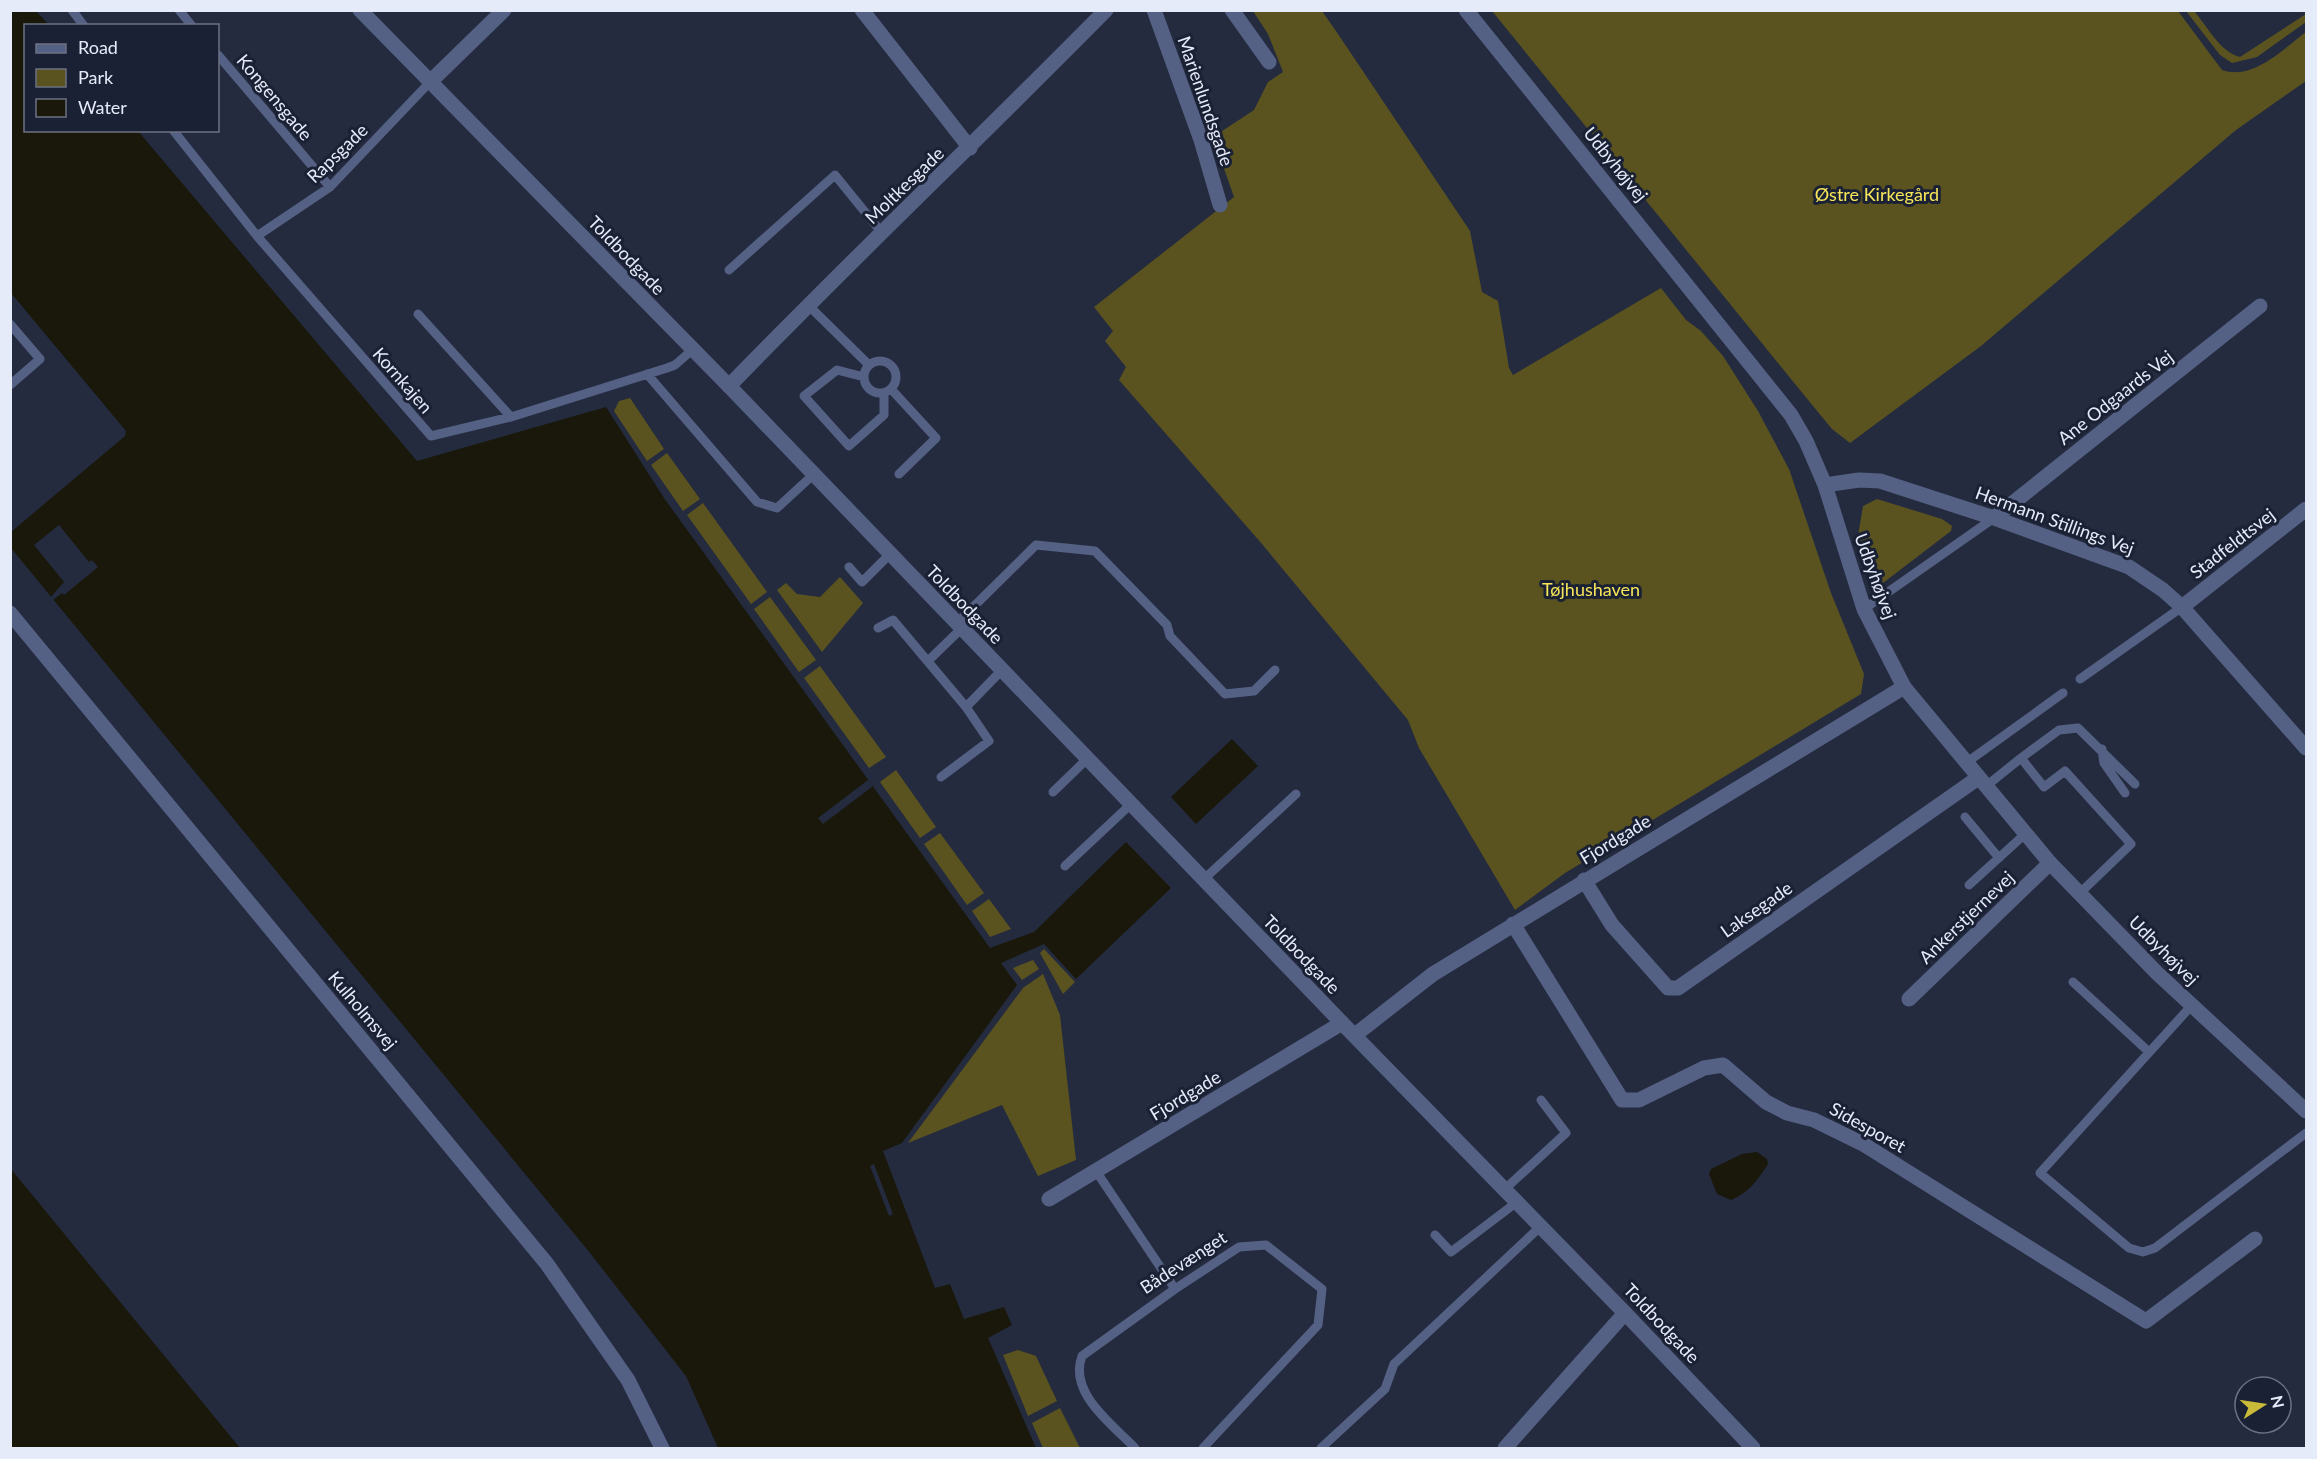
<svg xmlns="http://www.w3.org/2000/svg" width="2317" height="1459" font-family="Lato,sans-serif">
<style>
.green{fill:#5a531f}
.water{fill:#1a180a}
.pier{fill:#242b3f}
.lines{fill:none;stroke-linecap:round;stroke-linejoin:round}
.service{stroke:#556184;stroke-width:9}
.minor{stroke:#556184;stroke-width:15}
.tertiary{stroke:#556184;stroke-width:15}
.labels{text-anchor:middle;dominant-baseline:central;stroke-width:6;stroke-linejoin:round;paint-order:stroke}
.street-label{font-size:18px;fill:#e6ebf9;stroke:#1a2134}
.park-label{font-size:18px;fill:#f6e559;stroke:#1a2134}
</style>
<rect width="100%" height="100%" fill="#242b3f"/>
<!-- green -->
<path class="green" d="M1253,11H1322L1338,34L1470,231L1482,292L1498,301L1509,368L1513,375L1661,288L1686,320L1701,331L1723,356L1758,411L1789,469L1831,593L1864,674L1861,694L1565,873L1515,910L1419,748L1408,720L1262,544L1119,380L1126,367L1105,341L1113,331L1094,307L1234,197L1213,137L1254,110L1268,82L1283,72L1268,34Z
M1492,11H2178L2222,70C2253,81 2283,49 2306,32V81L2236,130L1981,346L1850,443L1832,429L1813,406Z
M2186,11H2194C2207,26 2220,52 2240,57L2306,14V22L2257,57L2232,63L2220,55Z
M630,398L664,449L647,461L614,411L619,401Z
M667,453L700,499L683,511L651,465Z
M1877,499L1942,519L1952,526L1951,531L1883,583L1874,586L1858,536L1863,506Z
M703,503L767,592L751,604L687,515Z
M840,577L863,603L822,652L777,590L786,583L797,594L820,597Z
M770,597L816,660L799,672L754,609Z
M820,666L886,757L869,768L804,678Z
M896,770L936,827L920,838L880,782Z
M940,833L984,893L967,905L924,844Z
M989,899L1011,929L990,937L972,911Z
M1044,949L1075,982L1063,994L1040,953Z
M1033,960L1039,969L1022,980L1013,968Z
M1043,974L1060,1015L1076,1160L1038,1176L1002,1105L908,1143L1023,988Z
M1018,1350L1036,1356L1057,1401L1028,1416L1003,1355Z
M1060,1408L1080,1448H1043L1032,1423Z"/>
<!-- water -->
<path class="water" d="M10,11H36L49,25L26,26V130L138,131L417,461L606,407L664,498L990,948L1034,932L1126,842L1171,888L1076,979L1044,944L1001,963L1017,985L902,1143L883,1151L935,1288L950,1284L964,1319L1004,1307L1012,1325L988,1338L1036,1448H718L686,1376L590,1253L11,548V532L125,436L126,431L11,293Z
M1232,739L1258,766L1196,824L1171,797Z
M1757,1152L1767,1159L1768,1164C1759,1179 1747,1194 1731,1200L1717,1194L1709,1174L1711,1169L1742,1154Z
M11,1169L240,1448H11Z"/>
<!-- pier -->
<path class="pier" d="M59,525L89,562L92,560L98,567L64,595L62,593L53,600L51,597L64,582L34,545Z
M868,780L873,786L823,824L818,818Z
M874,1164L893,1214L889,1216L870,1166Z"/>
<g class="lines">
<!-- service -->
<path class="service" d="M72,10L84,26
M179,10L192,26
M218,55L330,187
M173,130L257,236L431,436L511,417L667,368L675,365L692,350
M257,236L330,187L430,82
M729,270L835,175L882,233
M808,305L869,365
M418,314L511,417
M10,324L40,359L10,385
M864 377a16 16 0 1 1 32 0a16 16 0 1 1-32 0Z
M647,374L757,502L777,508L814,474
M864,377L837,370L804,396L849,446L884,415V393
M891,389L936,438L899,474
M849,567L862,582L890,554
M1864,609L1994,518
M957,623L1036,545L1095,551L1167,625L1170,636L1225,694L1254,691L1275,670
M878,628L893,620L966,707L989,741L941,777
M928,661L962,628
M2080,679L2182,607
M966,707L1002,670
M2102,749L2104,763L2125,793
M2021,758L2059,730L2078,728L2135,784
M1966,763L2063,693
M1985,787L2021,758L2044,787L2065,771L2131,844L2080,893
M1053,792L1087,759
M1965,817L1999,858
M1065,866L1131,804
M1203,880L1296,794
M1969,885L2025,834
M2073,982L2149,1052
M2192,1005L2040,1173L2129,1248L2143,1252L2155,1248L2306,1133
M1096,1171L1175,1289
M1505,1189L1566,1133L1541,1100
M1435,1235L1451,1252L1517,1202
M1135,1448C1113,1425 1068,1393 1082,1356L1175,1289L1239,1247L1266,1245L1322,1289L1318,1325L1203,1448
M1321,1448L1385,1389L1394,1364L1541,1226"/>
<!-- minor -->
<path class="minor" d="M862,10L970,148
M1154,10L1201,140L1220,205
M1232,10L1269,62
M430,82L504,10
M729,386C852,259 981,137 1106,10
M1825,485L1859,480L1880,481L1994,518L2129,567L2163,590L2182,607L2306,748
M1994,518L2260,306
M2182,607L2306,509
M10,613L547,1264L628,1380L662,1448
M1584,880L1612,925L1668,988H1678L1978,778
M1513,924L1622,1100H1639L1704,1068L1723,1065L1766,1102L1787,1113L1814,1120L1863,1144L2146,1321L2255,1239
M1909,999L2050,863
M1355,1035L1433,974L1904,687
M1049,1199L1342,1023
M1505,1448L1625,1313"/>
<!-- tertiary -->
<path class="tertiary" d="M360,10L729,386L1342,1023L1625,1313L1753,1448
M1466,10L1791,415L1806,441L1825,485L1864,609L1904,687L2050,863L2157,973L2306,1111"/>
</g>
<g class="labels">
<!-- street labels -->
<g class="street-label">
<text transform="translate(275 97) rotate(50)">Kongensgade</text>
<text transform="translate(1206 101) rotate(71)">Marienlundsgade</text>
<text transform="translate(337 153) rotate(-44)">Rapsgade</text>
<text transform="translate(1616 164) rotate(51)">Udbyhøjvej</text>
<text transform="translate(904 185) rotate(-44)">Moltkesgade</text>
<text transform="translate(627 255) rotate(46)">Toldbodgade</text>
<text transform="translate(403 380) rotate(49)">Kornkajen</text>
<text transform="translate(2115 397) rotate(-38)">Ane Odgaards Vej</text>
<text transform="translate(2055 520) rotate(20)">Hermann Stillings Vej</text>
<text transform="translate(2232 543) rotate(-38)">Stadfeldtsvej</text>
<text transform="translate(1876 576) rotate(70)">Udbyhøjvej</text>
<text transform="translate(965 604) rotate(46)">Toldbodgade</text>
<text transform="translate(1615 839) rotate(-31)">Fjordgade</text>
<text transform="translate(1756 909) rotate(-35)">Laksegade</text>
<text transform="translate(1966 917) rotate(-44)">Ankerstjernevej</text>
<text transform="translate(2164 950) rotate(45)">Udbyhøjvej</text>
<text transform="translate(1302 954) rotate(46)">Toldbodgade</text>
<text transform="translate(363 1010) rotate(50)">Kulholmsvej</text>
<text transform="translate(1185 1095) rotate(-31)">Fjordgade</text>
<text transform="translate(1868 1127) rotate(29)">Sidesporet</text>
<text transform="translate(1183 1262) rotate(-33)">Bådevænget</text>
<text transform="translate(1662 1323) rotate(47)">Toldbodgade</text>
</g>
<!-- park labels -->
<g class="park-label">
<text x="1877" y="194">Østre Kirkegård</text>
<text x="1591" y="589">Tøjhushaven</text>
</g>
</g>
<!-- border -->
<rect width="2317" height="1459" fill="none" stroke="#e6ebf9" stroke-width="24"/>
<!-- legend -->
<rect x="24" y="24" width="195" height="108" fill="#1a2134" stroke="#6c7283" stroke-width="1.5"/>
<rect x="36" y="44" width="30" height="9" fill="#556184" stroke="#6c7283" stroke-width="1.5"/>
<text x="78" y="54" font-size="18" fill="#e6ebf9">Road</text>
<rect x="36" y="69" width="30" height="18" fill="#5a531f" stroke="#6c7283" stroke-width="1.5"/>
<text x="78" y="84" font-size="18" fill="#e6ebf9">Park</text>
<rect x="36" y="99" width="30" height="18" fill="#1a180a" stroke="#6c7283" stroke-width="1.5"/>
<text x="78" y="114" font-size="18" fill="#e6ebf9">Water</text>
<!-- north arrow -->
<g transform="translate(2263 1405) rotate(78)"><circle r="28" fill="#1a2134" stroke="#6c7283" stroke-width="1.5"/>
<path d="M0-4.5L10 22L0 15L-10 22Z" fill="#c9ba3a"/>
<text y="-9" font-size="16" font-weight="bold" text-anchor="middle" fill="#e6ebf9">N</text>
</g>
</svg>
